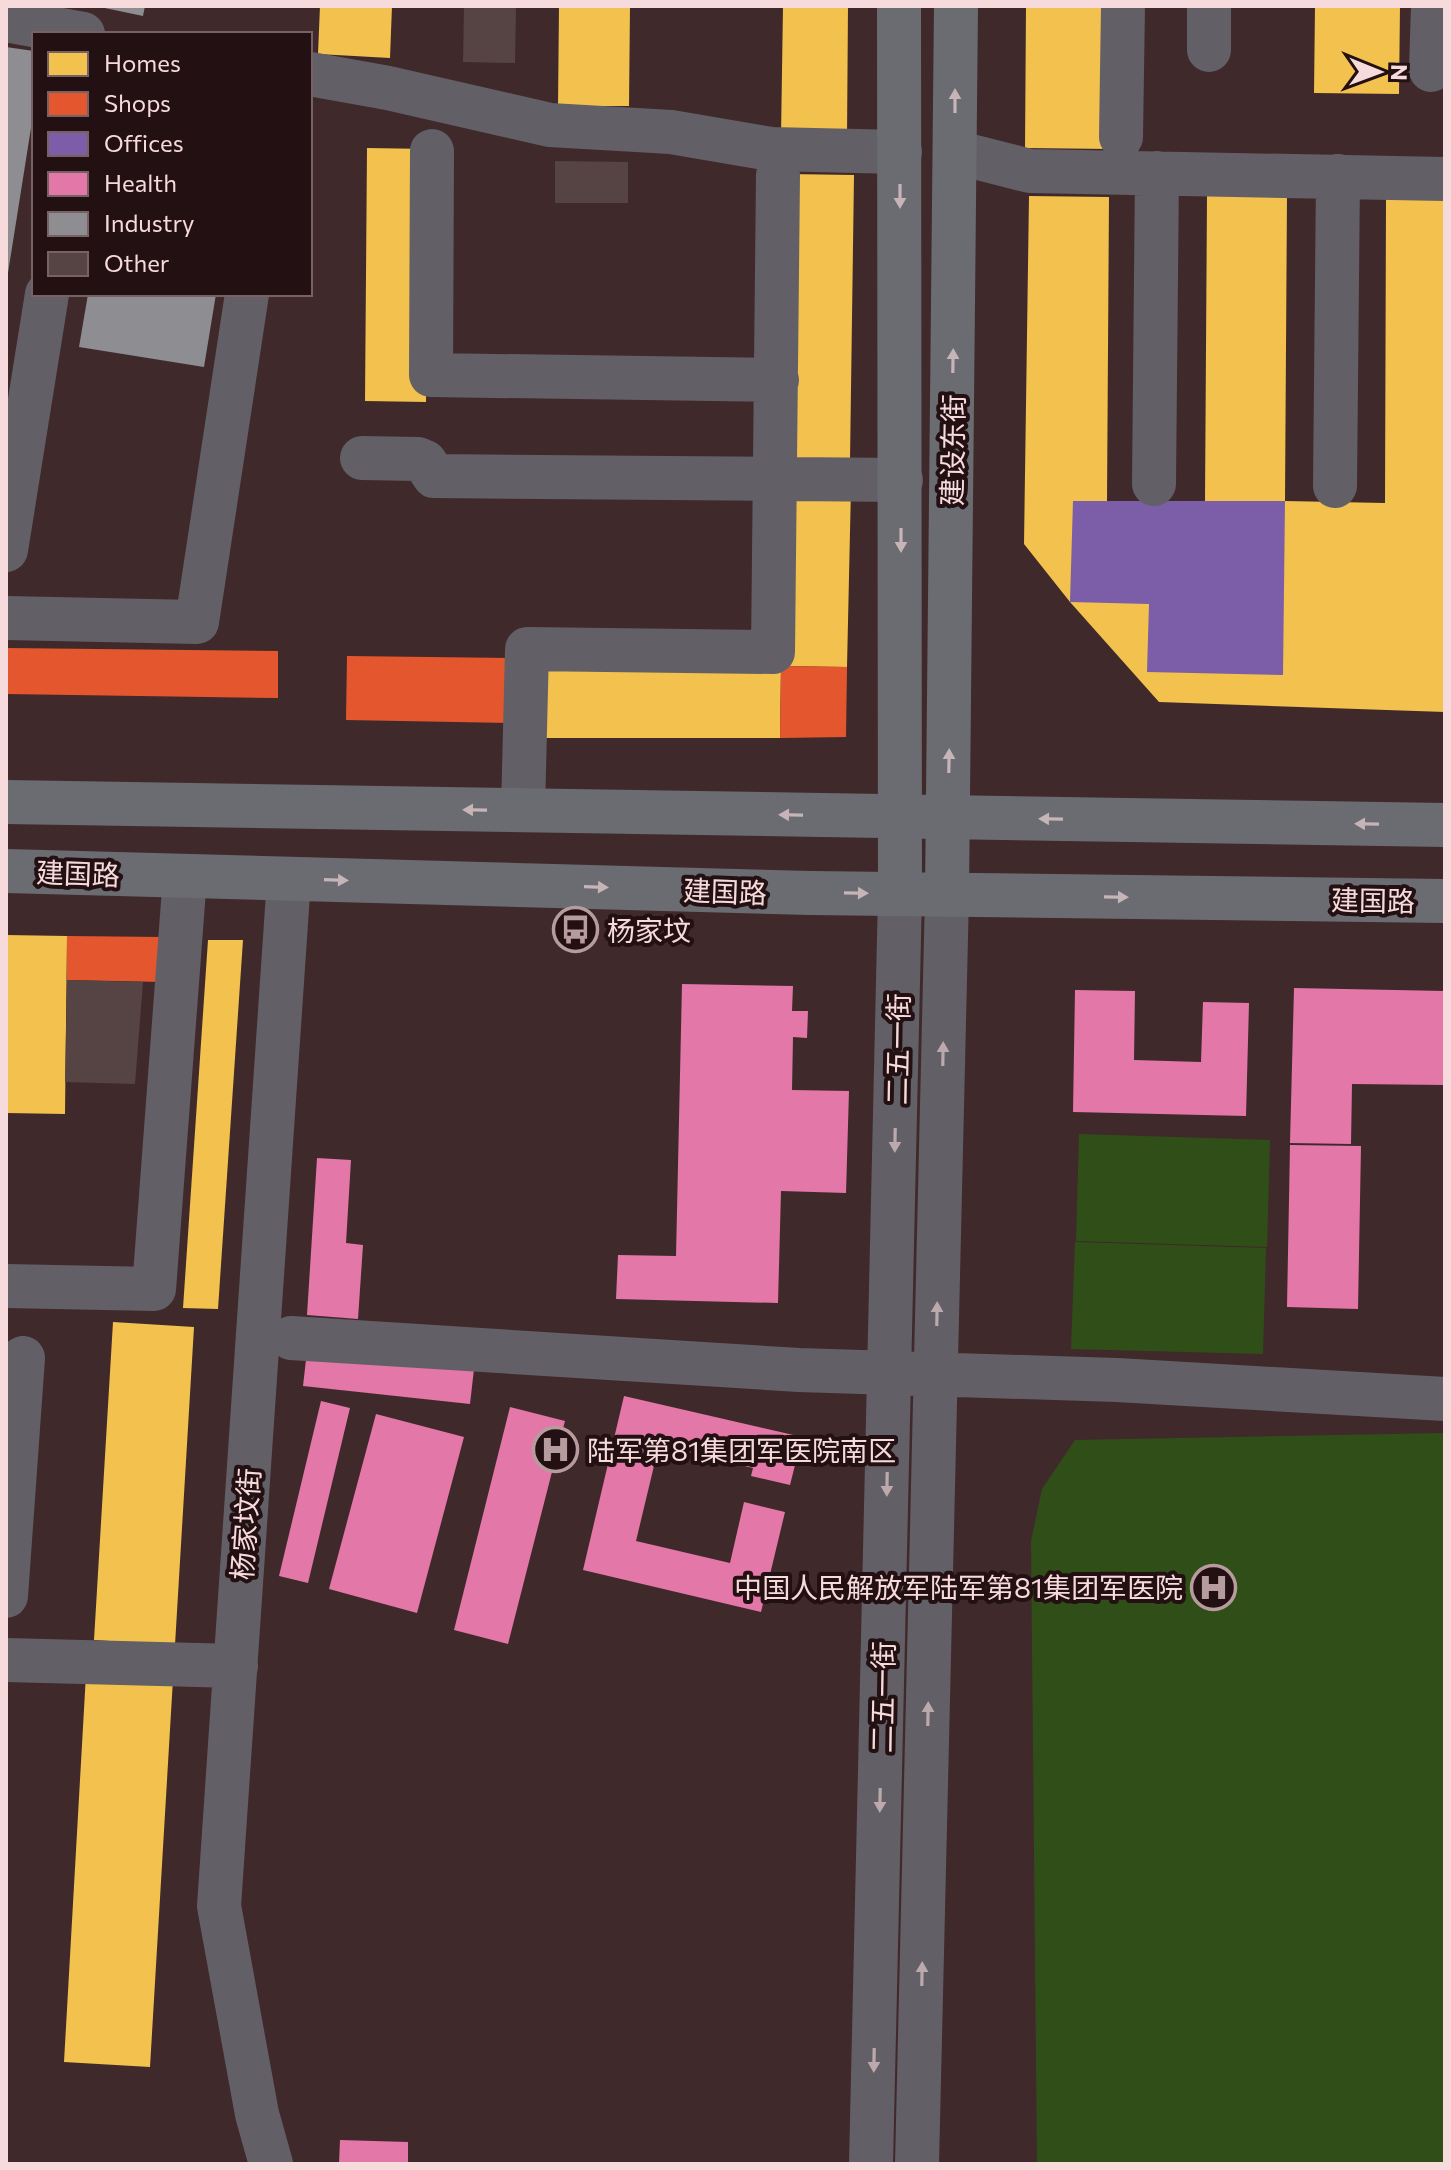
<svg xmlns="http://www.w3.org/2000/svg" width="1451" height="2170" font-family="Commissioner,'Noto Sans SC',sans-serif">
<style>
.green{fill:#304f18}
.homes{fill:#f2c14e}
.shops{fill:#e4572e}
.offices{fill:#7b5ea7}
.health{fill:#e377a8}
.industry{fill:#8d8d92}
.building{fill:#564344}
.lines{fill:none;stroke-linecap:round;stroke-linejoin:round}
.minor{stroke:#626066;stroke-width:44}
.major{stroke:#6a6c72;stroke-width:44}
.oneway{fill:#c6b4b6}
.oneway2{fill:#bba9ac}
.labels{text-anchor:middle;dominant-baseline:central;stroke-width:8;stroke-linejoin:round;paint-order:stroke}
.street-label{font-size:28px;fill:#f7dadb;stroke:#231012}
.poi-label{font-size:28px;fill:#f7dadb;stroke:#231012;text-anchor:start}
</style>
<rect width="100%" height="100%" fill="#40292b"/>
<!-- green -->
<path class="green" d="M1079,1134L1270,1140L1267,1247L1076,1241Z
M1075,1242L1266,1248L1263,1354L1071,1349Z
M1445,1433V2164H1037L1031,1541L1042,1489L1075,1440Z"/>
<!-- homes -->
<path class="homes" d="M320,6H392L390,58L318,54Z
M559,6H630L629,106H558Z
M783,6H848L847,137L781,136Z
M1026,6H1110L1109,149L1025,148Z
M1315,6H1400L1399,94L1314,93Z
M367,148L429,149L426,402L365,401Z
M786,174L854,175L850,461H783Z
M1029,196L1109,197L1107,501H1205L1207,196H1287L1285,501L1385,503L1386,199H1445V712L1159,702L1070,602L1024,544Z
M783,486L851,487L847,667L781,666Z
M544,665L781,666L780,738H543Z
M6,935L67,936L65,1114L6,1113Z
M208,940H243L218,1309L183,1308Z
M113,1322L194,1327L175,1645L94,1640Z
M86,1674L173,1679L150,2067L64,2062Z"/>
<!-- shops -->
<path class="shops" d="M6,648L278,651V698L6,694Z
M347,656L515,658L514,723L346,720Z
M781,666L847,667L846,737L780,738Z
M67,936L163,937V982L67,980Z"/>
<!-- offices -->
<path class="offices" d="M1073,501H1285L1283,675L1147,672L1149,604L1070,602Z"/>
<!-- health -->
<path class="health" d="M682,984L793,986L792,1011H808L807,1038L793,1037L792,1090L849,1091L846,1193L781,1191L778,1303L616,1299L618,1255L676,1256Z
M1294,988L1445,991V1085L1352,1084L1351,1144L1290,1143Z
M1075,990L1135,991L1134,1060L1201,1062L1203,1002L1249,1003L1246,1116L1073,1112Z
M1290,1145L1361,1146L1358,1309L1287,1307Z
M317,1158L351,1160L346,1243L363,1245L358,1319L307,1315Z
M307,1351L474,1369L470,1404L303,1386Z
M624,1396L802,1437L790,1485L751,1476L753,1468L659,1445L636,1541L730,1563L744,1502L785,1512L761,1612L583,1570Z
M321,1401L350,1408L308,1583L279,1576Z
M510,1407L565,1421L508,1644L454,1630Z
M376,1414L464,1437L417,1613L329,1589Z
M340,2140L408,2142V2164H339Z"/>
<!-- industry -->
<path class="industry" d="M95,6H145L143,16Z
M6,47L34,51V109L8,273Z
M88,294H216L204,367L79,347Z"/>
<!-- building -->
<path class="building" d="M464,6H516L515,63L463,62Z
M555,161L628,162V203H555Z
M67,980L143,982L135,1084L65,1082Z"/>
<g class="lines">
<!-- minor -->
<path class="minor" d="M6,20L83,34
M1209,50V6
M1431,70L1433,6
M310,74L388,88L550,125L671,132L771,149L900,152
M1121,137L1123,6
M432,151L431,375L777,380
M955,152L1030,171L1445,179
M362,458L418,459L425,462L434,476L901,480
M1154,484L1157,173
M1335,486L1338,176
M6,550L47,294
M6,618L197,622L247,294
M523,810L527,649L773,652L778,175
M6,1286L154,1289L185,876
M291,1338L799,1370L1117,1380L1445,1399
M6,1596L23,1358
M6,1660L236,1666
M271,2164L257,2114L219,1906L289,879
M871,2164L900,894
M917,2164L947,895"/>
<!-- major -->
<path class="major" d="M899,6L900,894
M6,802L1445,825
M6,871L811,893L1445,901
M947,895L956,6"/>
</g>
<!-- one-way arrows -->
<defs><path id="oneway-solid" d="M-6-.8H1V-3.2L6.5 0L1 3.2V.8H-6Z" transform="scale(2)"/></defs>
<g class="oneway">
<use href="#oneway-solid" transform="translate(955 101) rotate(-90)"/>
<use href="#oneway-solid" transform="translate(900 196) rotate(90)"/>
<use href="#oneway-solid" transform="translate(953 361) rotate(-89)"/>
<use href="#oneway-solid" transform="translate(901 540) rotate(90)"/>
<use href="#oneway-solid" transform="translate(949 761) rotate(-89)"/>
<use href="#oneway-solid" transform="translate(475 810) rotate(-179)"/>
<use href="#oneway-solid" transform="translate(791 815) rotate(-179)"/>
<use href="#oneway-solid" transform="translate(1051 819) rotate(-179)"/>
<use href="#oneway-solid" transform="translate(1367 824) rotate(-179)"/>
<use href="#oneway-solid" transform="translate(336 880) rotate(2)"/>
<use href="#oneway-solid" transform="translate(596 887) rotate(2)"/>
<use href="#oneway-solid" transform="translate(856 893) rotate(1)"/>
<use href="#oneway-solid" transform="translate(1116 897) rotate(1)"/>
</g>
<g class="oneway2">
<use href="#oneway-solid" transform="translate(943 1054) rotate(-89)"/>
<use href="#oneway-solid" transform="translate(895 1140) rotate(91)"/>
<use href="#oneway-solid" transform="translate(937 1314) rotate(-89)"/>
<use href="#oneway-solid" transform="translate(887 1484) rotate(91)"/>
<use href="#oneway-solid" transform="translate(928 1714) rotate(-89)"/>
<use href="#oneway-solid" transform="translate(880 1800) rotate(91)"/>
<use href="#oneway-solid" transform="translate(922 1974) rotate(-89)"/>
<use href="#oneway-solid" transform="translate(874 2060) rotate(91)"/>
</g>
<!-- icons -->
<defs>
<symbol id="bus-ring" viewBox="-11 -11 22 22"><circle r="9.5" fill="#231012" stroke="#b79c9d" stroke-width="1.5"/><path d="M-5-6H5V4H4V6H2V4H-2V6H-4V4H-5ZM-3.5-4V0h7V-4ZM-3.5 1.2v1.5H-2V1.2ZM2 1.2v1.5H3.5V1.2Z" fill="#b79c9d"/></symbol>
<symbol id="hospital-ring" viewBox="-11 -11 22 22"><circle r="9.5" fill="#231012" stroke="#b79c9d" stroke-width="1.5"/><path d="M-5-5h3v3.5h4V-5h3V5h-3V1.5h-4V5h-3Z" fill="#b79c9d"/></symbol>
</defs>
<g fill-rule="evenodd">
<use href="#bus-ring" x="550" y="904" width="51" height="51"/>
<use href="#hospital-ring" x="530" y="1424" width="51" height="51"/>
<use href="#hospital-ring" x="1188" y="1562" width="51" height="51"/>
</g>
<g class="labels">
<!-- street labels -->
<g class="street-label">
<text transform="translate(952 450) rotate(-89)">建设东街</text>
<text transform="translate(78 873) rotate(2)">建国路</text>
<text transform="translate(725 891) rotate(2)">建国路</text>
<text transform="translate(1373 900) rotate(1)">建国路</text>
<text transform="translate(897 1049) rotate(-89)">二五一街</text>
<text transform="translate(245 1524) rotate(-86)">杨家坟街</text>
<text transform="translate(882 1697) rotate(-89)">二五一街</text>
</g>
<!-- poi labels -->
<g class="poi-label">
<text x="607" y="930">杨家坟</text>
<text x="587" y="1450">陆军第81集团军医院南区</text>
<text x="1183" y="1587" text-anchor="end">中国人民解放军陆军第81集团军医院</text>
</g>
</g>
<!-- border -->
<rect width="1451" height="2170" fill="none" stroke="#f7dadb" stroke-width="16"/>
<!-- legend -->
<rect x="32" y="32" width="280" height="264" fill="#231012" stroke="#786162" stroke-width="2"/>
<rect x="48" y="52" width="40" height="24" fill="#f2c14e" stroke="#786162" stroke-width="2"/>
<text x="104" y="72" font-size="24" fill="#f7dadb">Homes</text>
<rect x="48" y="92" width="40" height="24" fill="#e4572e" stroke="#786162" stroke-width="2"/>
<text x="104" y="112" font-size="24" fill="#f7dadb">Shops</text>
<rect x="48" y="132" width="40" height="24" fill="#7b5ea7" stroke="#786162" stroke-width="2"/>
<text x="104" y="152" font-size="24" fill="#f7dadb">Offices</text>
<rect x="48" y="172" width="40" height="24" fill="#e377a8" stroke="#786162" stroke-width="2"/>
<text x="104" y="192" font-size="24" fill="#f7dadb">Health</text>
<rect x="48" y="212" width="40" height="24" fill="#8d8d92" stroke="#786162" stroke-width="2"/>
<text x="104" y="232" font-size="24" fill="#f7dadb">Industry</text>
<rect x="48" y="252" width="40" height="24" fill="#564344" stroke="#786162" stroke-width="2"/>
<text x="104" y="272" font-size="24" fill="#f7dadb">Other</text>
<!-- north arrow -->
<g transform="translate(1379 72) rotate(91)" stroke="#231012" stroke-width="6" paint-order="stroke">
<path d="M0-6L14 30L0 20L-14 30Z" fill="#f7dadb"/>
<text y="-12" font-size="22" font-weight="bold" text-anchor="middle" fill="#f7dadb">N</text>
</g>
</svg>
